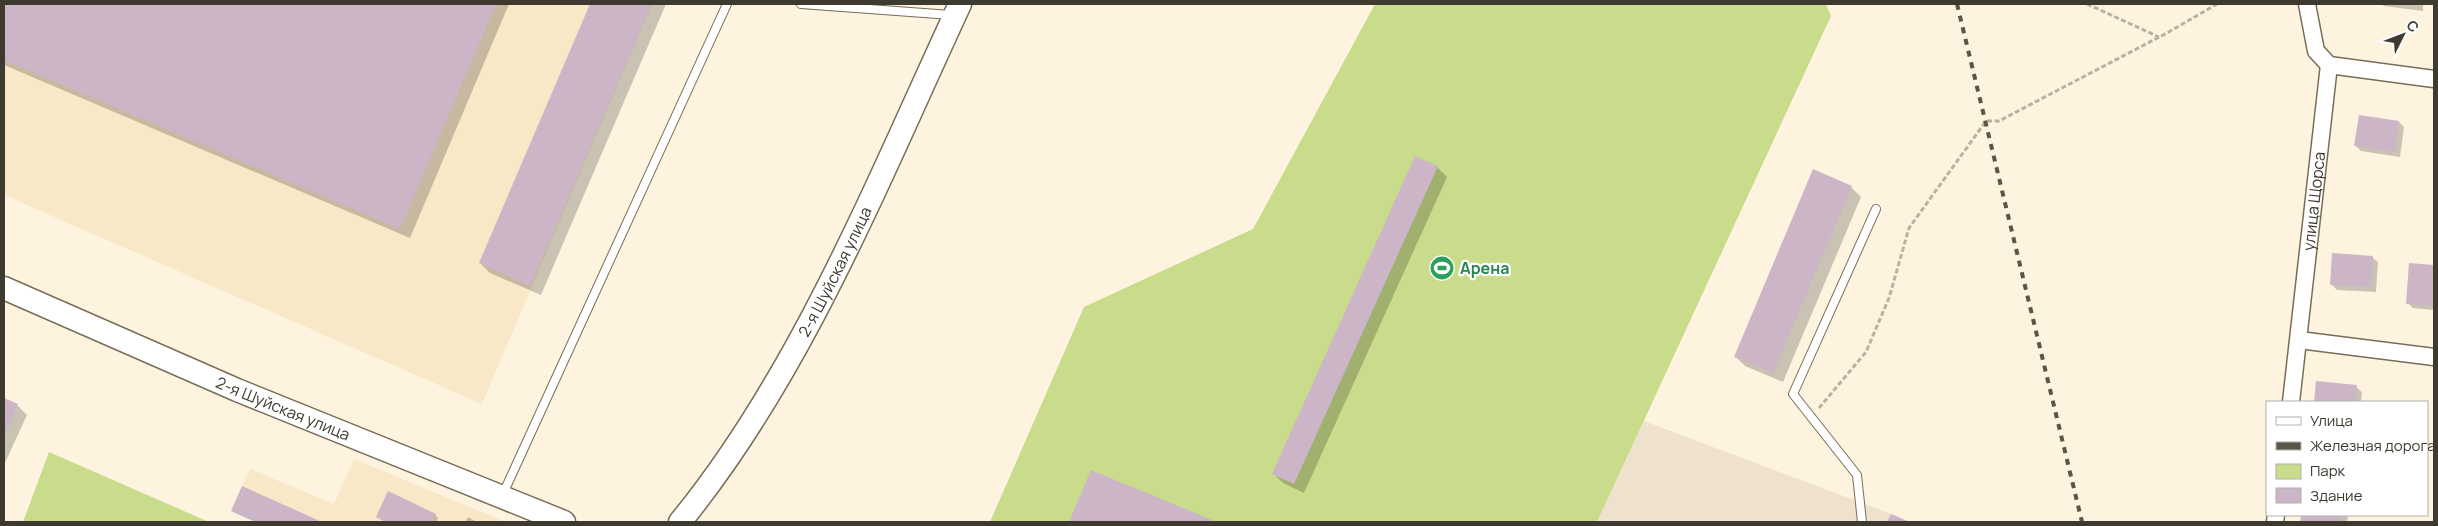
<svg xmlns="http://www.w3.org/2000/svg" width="2438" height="526" font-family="Manrope,sans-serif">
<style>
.built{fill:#f8e8c8}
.education{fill:#eee1cd}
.green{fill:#c8dc8b}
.shadow{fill:#0003}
.building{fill:#cbb5c7}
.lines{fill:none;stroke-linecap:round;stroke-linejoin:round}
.lane-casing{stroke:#786d57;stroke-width:10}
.street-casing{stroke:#786d57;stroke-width:19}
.secondary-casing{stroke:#786d57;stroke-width:25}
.path{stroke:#bab2a1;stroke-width:3;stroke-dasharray:5 2.5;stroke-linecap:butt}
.lane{stroke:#fff;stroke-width:8}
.street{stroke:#fff;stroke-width:16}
.secondary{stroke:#fff;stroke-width:22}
.rail{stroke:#5a5549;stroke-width:4;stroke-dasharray:6 6;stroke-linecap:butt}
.labels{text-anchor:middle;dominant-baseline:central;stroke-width:4.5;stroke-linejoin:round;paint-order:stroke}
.street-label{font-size:16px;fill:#3f3a30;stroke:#fff}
.leisure-label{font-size:16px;font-weight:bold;fill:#27864d;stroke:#fff;text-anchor:start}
</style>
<rect width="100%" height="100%" fill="#fdf3df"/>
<!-- built -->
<path class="built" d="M4,4H652L482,404L4,195Z
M354,459L506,522H256L231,511L250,469L334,504Z"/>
<!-- education -->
<path class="education" d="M1644,421L1891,514L1910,522H1597Z"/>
<!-- green -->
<path class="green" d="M1375,4H1826L1831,16L1597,522H990L1084,307L1253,229Z
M49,452L209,522H23Z"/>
<!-- shadow -->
<path class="shadow" d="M4,4H509L410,238L4,65Z
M592,4H666L541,295L490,273L480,263Z
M2381,4H2423V11L2384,6Z
M2360,116L2399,122L2404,127L2400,157L2361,151L2356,146Z
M1437,167L1447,177L1304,493L1283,483L1273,473Z
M1851,187L1861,197L1783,382L1745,366L1735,356Z
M2372,257L2378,262L2376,292L2337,290L2331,284Z
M2410,264L2434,266V310L2413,308L2408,303Z
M2317,382L2356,387L2362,392L2361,402H2315Z
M4,399L17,405L27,415L4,465Z
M1091,471L1214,522H1070Z
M243,487L319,522H256L235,513Z
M389,493L435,515L438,518L436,522H386L380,519L377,517Z
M2302,515H2346L2348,516L2347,522H2301Z
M468,517L477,522H465Z"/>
<!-- building -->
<path class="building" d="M4,4H496L400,229L4,60Z
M590,4H652L530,286L479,263Z
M2359,115L2399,121L2395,152L2354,146Z
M1415,156L1438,166L1294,484L1272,474Z
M1813,169L1852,186L1773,373L1734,357Z
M2332,253L2373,256L2371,287L2330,285Z
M2409,263L2434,265V306L2406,304Z
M2316,381L2357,385L2355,402H2314Z
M4,398L18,404L4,436Z
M1091,470L1217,522H1069Z
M242,486L322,522H256L231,511Z
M388,491L436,514L432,522H386L376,517Z
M1891,514L1910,522H1887Z
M2301,515H2342V522H2300Z"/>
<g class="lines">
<defs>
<path id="lane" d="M801,4L951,15
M502,496L727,4
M1862,522L1857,475L1793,394L1876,209"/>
<g id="street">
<path d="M2329,65L2434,79"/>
<path d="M2299,340L2434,357"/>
<path id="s1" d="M2291,402L2329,65L2316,51L2307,4"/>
<path d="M2275,522L2276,515"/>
</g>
<g id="secondary">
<path id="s2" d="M4,288L237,390L564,522"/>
<path id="s3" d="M680,522C802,373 879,178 960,4"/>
</g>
</defs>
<!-- lane casing -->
<use href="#lane" class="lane-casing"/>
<!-- street casing -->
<use href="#street" class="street-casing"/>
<!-- secondary casing -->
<use href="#secondary" class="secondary-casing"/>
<!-- path -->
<path class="path" d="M2087,4L2159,37
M1819,408L1866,352L1889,298L1909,228L1986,121H1999L2167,33L2217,4"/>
<!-- lane -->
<use href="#lane" class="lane"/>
<!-- street -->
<use href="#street" class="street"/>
<!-- secondary -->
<use href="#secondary" class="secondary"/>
<!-- rail -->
<path class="rail" d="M1957,4L2082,522"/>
</g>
<!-- icons -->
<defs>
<symbol id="stadium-disc" viewBox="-11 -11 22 22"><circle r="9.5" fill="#2e9e5b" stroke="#fff"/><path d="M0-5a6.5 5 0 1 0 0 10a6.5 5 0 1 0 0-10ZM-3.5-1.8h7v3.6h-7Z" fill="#fff"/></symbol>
</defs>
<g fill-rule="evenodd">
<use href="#stadium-disc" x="1428" y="254" width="28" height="28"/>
</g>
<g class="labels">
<!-- street labels -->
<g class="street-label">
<text stroke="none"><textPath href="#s1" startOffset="202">улица Щорса</textPath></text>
<text stroke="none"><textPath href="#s3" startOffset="295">2-я Шуйская улица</textPath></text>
<text stroke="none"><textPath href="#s2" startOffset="304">2-я Шуйская улица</textPath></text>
</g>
<!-- leisure labels -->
<g class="leisure-label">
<text x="1460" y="268">Арена</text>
</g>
</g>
<!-- border -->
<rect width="2438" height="526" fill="none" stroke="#3f3a30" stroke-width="10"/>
<!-- legend -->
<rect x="2266" y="401" width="162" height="115" fill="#ffffff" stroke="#b2b0ac"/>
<rect x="2276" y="417" width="25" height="8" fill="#ffffff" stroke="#b2b0ac"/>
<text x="2310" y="426" font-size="15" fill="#3f3a30">Улица</text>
<rect x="2276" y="442" width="25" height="8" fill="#5a5549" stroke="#b2b0ac"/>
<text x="2310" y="451" font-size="15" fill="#3f3a30">Железная дорога</text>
<rect x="2276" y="464" width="25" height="15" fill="#c8dc8b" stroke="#b2b0ac"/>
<text x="2310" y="476" font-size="15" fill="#3f3a30">Парк</text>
<rect x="2276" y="488" width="25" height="15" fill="#cbb5c7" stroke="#b2b0ac"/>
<text x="2310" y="501" font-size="15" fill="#3f3a30">Здание</text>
<!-- north arrow -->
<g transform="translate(2403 35) rotate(48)" stroke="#ffffff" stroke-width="4" paint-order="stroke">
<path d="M0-4L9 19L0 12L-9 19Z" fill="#3f3a30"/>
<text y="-8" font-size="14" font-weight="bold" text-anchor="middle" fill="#3f3a30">С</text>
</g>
</svg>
